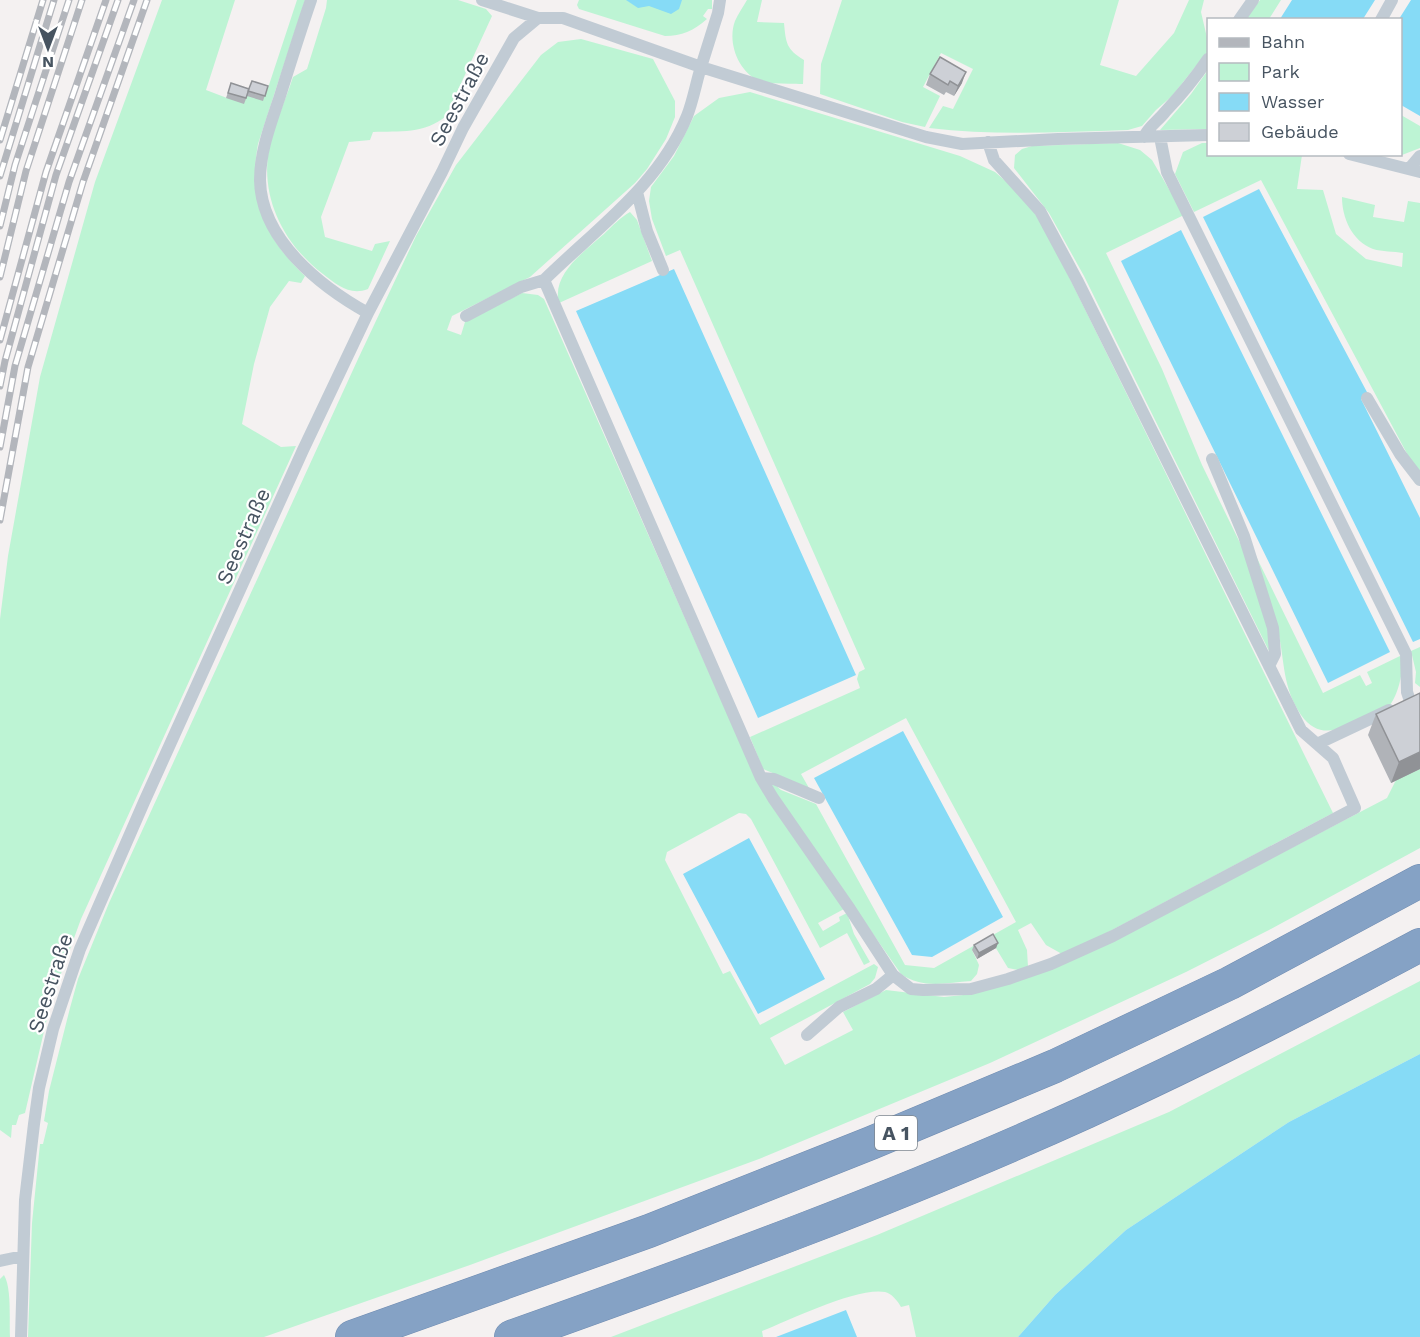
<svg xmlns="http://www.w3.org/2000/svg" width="1420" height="1337" font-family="'Work Sans',sans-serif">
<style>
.green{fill:#bdf4d4}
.water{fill:#86dbf6}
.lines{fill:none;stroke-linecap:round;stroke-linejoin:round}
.highway-casing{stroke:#708cb1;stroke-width:34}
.lane{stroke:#c1cbd4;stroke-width:12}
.highway{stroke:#85a2c5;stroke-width:33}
.rail-casing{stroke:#b3b6bc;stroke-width:7}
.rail{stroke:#fff;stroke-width:4.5;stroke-dasharray:14;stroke-linecap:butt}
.wall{fill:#b0b3b8}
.shaded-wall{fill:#909296}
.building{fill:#cdd0d6;stroke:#909296;stroke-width:1.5}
.labels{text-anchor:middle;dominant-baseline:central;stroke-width:4.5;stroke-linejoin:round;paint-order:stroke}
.shield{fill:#fff;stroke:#7e8790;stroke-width:1.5}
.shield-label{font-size:20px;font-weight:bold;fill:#475461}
.street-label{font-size:21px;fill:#475461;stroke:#fff}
</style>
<rect width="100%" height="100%" fill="#f4f1f1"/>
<!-- green -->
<path class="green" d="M162,0H235L206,90L227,98L267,91L297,0H305L258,144C248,199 265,238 305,276L301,283L289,281L270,307L254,364L242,424L281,447L296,446L81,919L51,1001L25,1113L19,1115L16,1125H12L11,1138L0,1130V619L8,556L40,377L95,182Z
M327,0H458L486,9L492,16L446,116C425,134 399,131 373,132L370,140L349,142L321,217L325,237L372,251L375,244L390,241L368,289C350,296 337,285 323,274C286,246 262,202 268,155C272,129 285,102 293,77L307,69L326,8Z
M579,0H712V9H708L703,16L707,19C693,31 682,36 665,36L579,9L577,5Z
M747,0H762L757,22L784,23C786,43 786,49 804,60L803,84C790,83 772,85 760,81C738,72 727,42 735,21C738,14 743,7 747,0Z
M842,0H1119L1100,65L1136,76L1174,33L1189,0H1204L1201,12L1208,42V51L1172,96L1156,110L1142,126L1128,130C1062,132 995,136 929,128L943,106L953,109L973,69L941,53L923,87L940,96L925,127L902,122L820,94L821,64Z
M1260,0H1281L1269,19L1245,20Z
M581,39L653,59L675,101V117L666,139L647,169L635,183L530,277L452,316L447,330L461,335L465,322L522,293L538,295L544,299L753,772L844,909L818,923L823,931L840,921L839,917L847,913L854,934L870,962L864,965L847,933L820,948L751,819L746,814L739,813L667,852L665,860L723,974L730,971L760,1025L874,964L878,967L875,978L870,984L770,1038L785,1065L853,1030L843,1012L886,990L944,997L973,994L1117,939L1387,798L1396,780L1420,769V848L1269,930L1186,972L990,1063L759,1159L470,1265L264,1337H28L32,1223L40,1144H43L48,1123L44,1121L49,1091L70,1008L78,979L109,903L358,359L416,236L456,165L541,55L558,42Z
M1208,70V129L1160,130L1191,94Z
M750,92L960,156L995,172L1023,196L1045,228L1333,813L1097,938L1062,954L1046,945L1031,923L1018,930L1027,950L1028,967L1018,970L1008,968L991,940L972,950L979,965L977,974L971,981C946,983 922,989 901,974L794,821L771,785L773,783L781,790L816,804L905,965L934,968L1016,922L906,718L801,774L809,788L763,769L750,737L860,688L857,679L859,672L865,669L680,250L666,256L652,219L649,201L651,187L674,156L694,116L719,98Z
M1401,115L1420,126V148L1402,155H1373L1400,154Z
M1118,143L1140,150L1152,160L1184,215L1106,253L1162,369L1202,465L1243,549L1268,626L1270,640L1269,651L1084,276L1049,213L1014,168L1015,155L1022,149L1032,146Z
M1202,143H1208V154L1302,155L1297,189L1323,190L1336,234L1366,259L1402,267L1403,253C1394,251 1382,252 1373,249C1352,241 1342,218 1342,197L1375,205L1373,217L1404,222L1408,201L1420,203V474L1412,463L1261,180L1194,212L1175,174L1183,152Z
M630,212L637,220L652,261L559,303C551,274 586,250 604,234C612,226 621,217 630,212Z
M1254,552L1323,693L1360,675L1366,686L1372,683L1367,672L1400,656C1406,667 1397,700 1387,708C1382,712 1372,714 1366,717C1343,728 1320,742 1301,715C1282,687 1285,662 1278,631C1271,604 1262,578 1254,552Z
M1420,647V687L1415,683L1416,672L1411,651Z
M1420,981V1054L1289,1122L1126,1230L1055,1295L1018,1337H916L909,1305L901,1307C898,1301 891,1293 885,1292C857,1287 790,1320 762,1331L763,1337H611L877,1235L1169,1112Z
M4,1275C12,1288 9,1321 10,1337H0V1279Z"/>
<!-- water -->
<path class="water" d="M626,0H682L679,9L671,14L649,6L638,8Z
M1292,0H1375L1363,19H1280Z
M1411,0H1420V116L1401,105L1399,19Z
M1259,189L1368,394L1361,399L1420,518V639L1413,642L1203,217Z
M1181,230L1390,652L1328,683L1121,261Z
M674,269L856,675L758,718L576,311Z
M903,731L1003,917L932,957L912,955L814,778Z
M749,838L825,979L758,1014L683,874Z
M1420,1054V1337H1018L1055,1295L1126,1230L1289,1122Z
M846,1310L857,1337H776Z"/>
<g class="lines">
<defs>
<path id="highway" d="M352,1337L649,1231L871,1143L1055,1066L1230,983L1420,881
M511,1337C705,1268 899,1197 1086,1112C1199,1060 1310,1004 1420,945"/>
</defs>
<!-- highway casing -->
<use href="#highway" class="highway-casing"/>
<!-- lane -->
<path class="lane" d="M311,0C300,32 290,64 280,96C271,123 260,151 260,180C261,240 321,287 368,313
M482,0L538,18
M1239,20L1253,0
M1381,20L1392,0
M1144,137C1148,127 1158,121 1165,112C1181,95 1195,78 1208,59
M1160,137L1167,172L1406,654L1407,692L1410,701
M988,142L994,160L1040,211L1077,280L1301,730L1333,758L1355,808L1113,936L1051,964L1008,979L971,989L923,990L911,989L893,975L850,909L773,798L761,778L544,280C596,229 659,185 687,116C693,101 696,83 701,67L926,137L962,144L1058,139L1208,135
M1349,154L1420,172
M1409,169L1420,156
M637,192L647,231L663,270
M466,316L521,287L544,280
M1367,398L1400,454L1420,480
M1212,459L1244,536L1273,628L1275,654L1269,666
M1317,744L1389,710
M761,778L774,779L819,798
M807,1035L839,1007L876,989L893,975
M0,1261L23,1256
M21,1337L25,1200L34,1124L39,1088L53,1029L80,949L144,802L303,450L368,313L442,172L463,128L514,38L538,18H563L701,67L718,13L720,0"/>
<!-- highway -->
<use href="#highway" class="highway"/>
<defs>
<path id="rail" d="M0,140L43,0
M0,176L54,0
M0,226L15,165L69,0
M0,277L26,171L82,0
M0,340L46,172L106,0
M0,386L5,361L56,175L118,0
M0,447L15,366L69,182L134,0
M0,520L28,367L83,182L147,0"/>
</defs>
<!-- rail casing -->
<use href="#rail" class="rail-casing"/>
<!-- rail -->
<use href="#rail" class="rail"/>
</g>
<!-- wall -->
<path class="wall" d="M930,74L962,83L954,96L946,92L944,95L926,85Z
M231,83L249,89L268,86L263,101L247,96L244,104L226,98Z
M1376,714L1420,769L1391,783L1368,735Z
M998,943L996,948L977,959L972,950L974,945Z"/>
<!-- shaded-wall -->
<path class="shaded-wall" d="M966,72L962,83L954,96L958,86Z
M1420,752V769L1391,783L1399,762Z
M998,943L996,948L977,959L979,953Z"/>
<!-- building -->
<path class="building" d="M940,57L966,72L958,86L950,81L948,85L930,74Z
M252,81L268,86L265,96L248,91Z
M231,83L249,89L246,98L228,93Z
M1420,693V752L1399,762L1376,714Z
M993,934L998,943L979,953L974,945Z"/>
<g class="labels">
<!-- shield labels -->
<rect class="shield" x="875" y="1116" width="42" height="34" rx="4.5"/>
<g class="shield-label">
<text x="896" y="1133">A 1</text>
</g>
<!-- street labels -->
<g class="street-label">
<text transform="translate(459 99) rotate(-62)">Seestraße</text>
<text transform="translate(243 536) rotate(-66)">Seestraße</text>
<text transform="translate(50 983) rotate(-72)">Seestraße</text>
</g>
</g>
<!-- legend -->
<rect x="1207" y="18" width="195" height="138" fill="#ffffff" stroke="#b5bbc0" stroke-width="1.5"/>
<rect x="1219" y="38" width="30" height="9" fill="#b3b6bc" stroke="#b5bbc0" stroke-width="1.5"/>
<text x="1261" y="48" font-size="18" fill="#475461">Bahn</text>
<rect x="1219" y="63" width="30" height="18" fill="#bdf4d4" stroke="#b5bbc0" stroke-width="1.5"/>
<text x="1261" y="78" font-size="18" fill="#475461">Park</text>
<rect x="1219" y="93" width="30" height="18" fill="#86dbf6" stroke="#b5bbc0" stroke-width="1.5"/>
<text x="1261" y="108" font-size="18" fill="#475461">Wasser</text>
<rect x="1219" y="123" width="30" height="18" fill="#cdd0d6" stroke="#b5bbc0" stroke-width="1.5"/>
<text x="1261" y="138" font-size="18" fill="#475461">Gebäude</text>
<!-- north arrow -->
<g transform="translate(48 48) rotate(180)" stroke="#ffffff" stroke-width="4.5" paint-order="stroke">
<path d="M0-4.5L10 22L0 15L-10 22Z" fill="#475461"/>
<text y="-9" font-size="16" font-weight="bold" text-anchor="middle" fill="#475461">N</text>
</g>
</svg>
